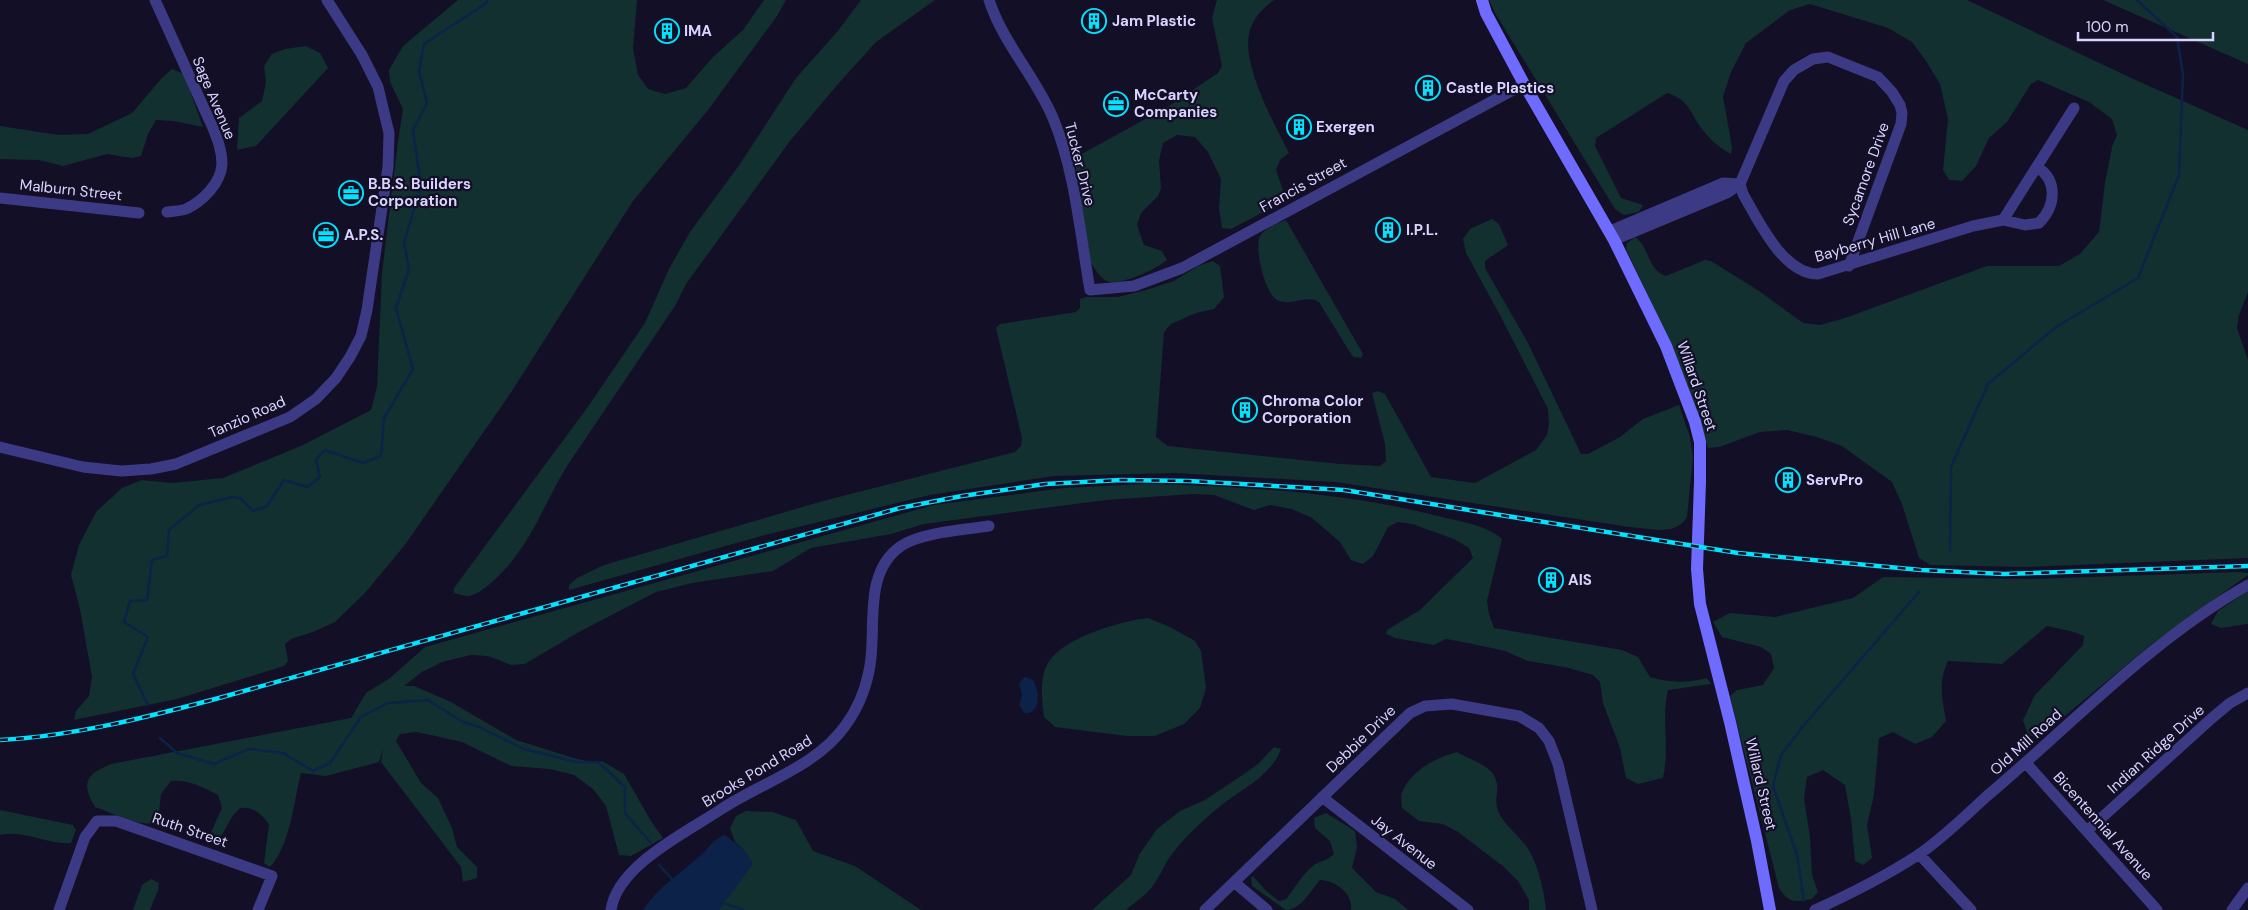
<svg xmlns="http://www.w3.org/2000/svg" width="2248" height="910" font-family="'DM Sans',sans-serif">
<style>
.green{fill:#12302f}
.water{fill:#0c2248}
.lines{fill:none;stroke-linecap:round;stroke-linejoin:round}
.stream{stroke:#0c2248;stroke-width:2.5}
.street{stroke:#3d3a85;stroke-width:11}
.secondary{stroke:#6f6bff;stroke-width:12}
.rail-casing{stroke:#00e5ff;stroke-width:4.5}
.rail{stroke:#130f26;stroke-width:2.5;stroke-dasharray:8;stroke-linecap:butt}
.labels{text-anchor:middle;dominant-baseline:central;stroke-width:4.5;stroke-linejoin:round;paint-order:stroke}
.poi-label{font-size:15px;font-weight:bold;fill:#d9d4ff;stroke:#130f26;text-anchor:start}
.street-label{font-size:15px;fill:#d9d4ff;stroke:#130f26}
</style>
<rect width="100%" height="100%" fill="#130f26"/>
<!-- green -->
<path class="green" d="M458,0H637L633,48L638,75L648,89L665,94L686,88L713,57L743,30L764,0H786L777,16L708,110L633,201L508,397L404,546L365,593L335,622L313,632L291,639L285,644L288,661L284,666L177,699L74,720L76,711L89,696L92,677L80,609L71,575L79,545L96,512L122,488L142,480L172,483L223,478L303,445L371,410L377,387L382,273L398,141L403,109L390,82L389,70L403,46Z
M861,0H935L876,42L838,84L790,141L686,284L675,306L567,466C541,509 531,547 492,582C485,588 478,594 469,596C464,596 458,594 454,593V588L587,408L645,323L669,269L690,232L740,164L796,78L837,32Z
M1217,0H1274C1263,8 1254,17 1250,30C1240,63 1274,123 1289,153L1280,160L1276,170L1285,196L1275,206L1231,229L1222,228L1219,208L1221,179L1208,152L1195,137L1177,135L1163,143L1159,161L1161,188L1158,196L1141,213L1137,225L1144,245L1162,251L1167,260C1156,269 1122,286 1107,281C1100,278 1095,269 1091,263L1075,163L1078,156L1169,106L1218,73L1222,66L1212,18Z
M1489,0H1967L2129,77L2248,130V292L2239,315L2237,328L2248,360V558L2026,567L1930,565L1919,558L1902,504L1892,482L1842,446L1817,437L1787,430L1760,432L1719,447L1708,448C1688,379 1657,314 1626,249L1627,243L1635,237C1650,247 1647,270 1666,276L1705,260L1711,261L1759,291L1803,323L1820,325L1845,318L1987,266H2059L2080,254L2099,232L2105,183L2112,147L2117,135L2112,119L2089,102L2038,80L2031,84L2007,122L1989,138L1976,166L1962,181L1949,180L1943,170L1948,119L1940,84L1926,61L1912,42L1888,28L1810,4L1790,10L1746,43L1731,72L1723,97L1732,147L1731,154C1718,147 1707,137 1699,125C1688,108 1688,100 1667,93L1596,138L1595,146L1621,198L1643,205L1639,212L1624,215L1615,209L1495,13Z
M2103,0H2248V64Z
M306,46L320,53L328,68L256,146L237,150L239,118L262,101L266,82L264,66L272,54L285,49Z
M172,69L184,74L203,127L174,121L156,120L148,134L141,156L132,158L107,154L63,166L39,160L0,159V126L59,135L88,134L132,113L161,79Z
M1492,219L1499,224L1508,245L1485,261V268L1528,343L1581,454H1588L1620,437L1643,419L1679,405L1690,437L1693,457L1687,517C1676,537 1649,528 1629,527L1336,482L1174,473L1054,476L930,495L765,535L569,590V585L577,578L604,565L823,501L1015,452L1021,446L1022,438L996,328L1000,324L1076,312L1080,308V299L1086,297H1118L1146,290L1174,281L1198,266L1213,261L1220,266L1224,297L1214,309L1196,313L1171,324L1164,332L1156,437L1168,446L1340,464L1380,466L1386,461L1385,444L1372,393L1378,391L1385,394L1431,477L1475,483L1536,450L1547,435L1549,424L1548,409L1501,317L1466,253L1463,239L1470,229Z
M1286,220L1363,354L1361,358L1354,357L1351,354L1319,302C1306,294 1291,307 1277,300C1265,294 1254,248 1260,236C1266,227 1277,224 1286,220Z
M1143,484C1243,486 1344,492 1442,517C1462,522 1486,525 1502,539L1487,601L1489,614L1494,628L1622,650L1638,657L1650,677C1669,683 1688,683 1707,678L1711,684L1668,690C1661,719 1670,749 1663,778L1638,784L1626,778L1620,748L1603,703L1600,682L1593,675L1565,667L1528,661L1505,651L1468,643L1446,639L1434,645L1395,638L1386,634L1387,630L1420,610L1473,558L1469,548L1454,539L1412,524L1398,522L1388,527L1373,556L1363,564L1351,560L1340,542L1312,518L1292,509L1270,505L1254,510L1214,495L1193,494L1106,500L1036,509L924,524L891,534L811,548L773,571L692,583L656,592L579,632L525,664L511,665L488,656L471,655L442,662L422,672L404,686H414L451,702L516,740L577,759L592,762L602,761L624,774L651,821L663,838L631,856L619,855L606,806L593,789L574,775L550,769L511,766L462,742L417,732L400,734L396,741L421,783L438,798L452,828L457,847L477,867V878L463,882L461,867L381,762L383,749L379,762L326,776L301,773C294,801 290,846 270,867L264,863L269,824C261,814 254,806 240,808L232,817L218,842H210L209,837L222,808L218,795C203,787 188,779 171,781L161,794L158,822C138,828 114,813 95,807C80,782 87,774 111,764L351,718L366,693L390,678L425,647L934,505L1064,488Z
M2237,572L2248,573V575L2153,643L2038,738L2028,735L2023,720L2035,695L2083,645L2084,636L2074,632L2047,626L2002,664L1948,661C1938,682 1942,698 1946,721L1932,737L1915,744L1893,732L1879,738L1874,795L1867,825L1872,858L1863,865L1855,861L1851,819L1845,785L1823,770L1807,777L1804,798L1810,837L1812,875L1818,892L1812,899C1795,902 1789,904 1779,888L1730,696L1737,690L1763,685L1774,668L1771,654L1761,647L1722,637L1713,622L1730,613L1775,617L1853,598L1883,577L2031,579Z
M2248,591V624L2221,628L2211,624L2218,611Z
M1148,618L1170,627L1195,641L1201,651L1206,688L1200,708L1184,724L1155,736H1127L1055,727L1044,717C1042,701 1039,678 1048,663C1062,638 1121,621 1148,618Z
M1274,747L1281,749C1271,777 1239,790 1218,808C1202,821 1184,838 1172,854C1164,864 1160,877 1152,887C1145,896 1134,903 1126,910H1092L1131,875L1139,855L1157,829L1180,811L1205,800L1241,776L1258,764Z
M1457,752C1467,758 1486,764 1493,774C1502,789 1494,794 1497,807C1499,820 1519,836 1527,847C1538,864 1544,890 1546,910H1529V900L1518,881L1504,867L1458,832L1443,824L1419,821L1402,808C1402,803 1400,796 1402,792C1412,770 1435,758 1457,752Z
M0,810L73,825L76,830L71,843C48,845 24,829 0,835Z
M746,811L772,812L796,820L813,851L855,866L921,910H719L744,850L735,842L730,828L736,816Z
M1326,813L1355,831L1357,847L1352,868L1376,892L1395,899L1408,910H1351C1353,893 1336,881 1320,880C1311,890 1301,910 1286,910L1252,886L1251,878L1253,876L1266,891L1279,901L1286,899C1295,888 1303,873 1314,865C1321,860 1326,862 1334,854L1330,841L1315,828L1314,818Z
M151,879L159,883L158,890L150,910H133L142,885Z"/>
<!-- water -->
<path class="water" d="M1025,677L1033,680C1039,690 1041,707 1030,713H1024L1019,705L1022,695L1019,683Z
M725,835L744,850L753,864L719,910H643C658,887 681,873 701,855C709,848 714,838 725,835Z"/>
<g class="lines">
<!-- stream -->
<path class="stream" d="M1950,550L1951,467L1988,384L2056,327L2138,278L2179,175L2183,75L2177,37L2137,0
M148,705L133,674L148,637L124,622L130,601L147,600L152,560L167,556L169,530L199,505L232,497L240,498L253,511L267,506L284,480L307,487L320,477L316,460L325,450L363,463L381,456L384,418L413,369L396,308L409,269L404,242L421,187L413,130L427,103L419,71L424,44L485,4L488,0
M160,738L177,753L214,764L249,749L283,753L313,771L330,763L361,717L388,703L428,700L461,721L479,727L524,749L576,762H598L625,787V813L650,842
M659,865L673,880
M1804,901L1797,855L1773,786L1781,755L1804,725L1919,592
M721,902L743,910"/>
<!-- street -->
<path class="street" d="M155,0L212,126C217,138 222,150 222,164C221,183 203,201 186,209C181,211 173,211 167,212
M989,0C1003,43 1035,76 1053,118C1075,171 1080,233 1090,290L1134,286L1182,268L1524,84
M1740,184L1743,194C1758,220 1783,274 1818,274L1973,226L2003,220L2025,225L2039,223C2056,206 2058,180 2037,167
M0,198L139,213
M2003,220L2074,108
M1610,231L1723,183L1740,184
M1614,240L1727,193L1740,184L1784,81L1794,70L1813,59L1828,57L1878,77L1892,92L1900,105L1902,113L1901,124L1849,266
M0,447L83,467L121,471L151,469L176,464L290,417L316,399L336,378L350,357L361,336L367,310L388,167L389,133L378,87L362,55L327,0
M2026,763L2157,910
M1322,797L1468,910
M2087,831L2212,718L2230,703L2248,693
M1919,854L1971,910
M1234,882L1267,910
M59,910L85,837L97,821H116L272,876L258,910
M611,910C617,866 685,833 720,810C760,783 816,767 845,726C857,710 865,691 869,671C878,631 861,574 901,546C922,532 964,530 989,526
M1205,910L1410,713L1425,706L1452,704L1519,716L1539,728L1549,741L1558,764L1592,910
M1815,910C1850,894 1886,876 1918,855C1943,838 1965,816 1987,796C2072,724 2151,640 2248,585
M2232,910L2248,888"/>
<!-- secondary -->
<path class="secondary" d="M1482,0L1486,13L1524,84L1614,240L1666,346L1695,422L1700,442V482L1697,569L1700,604L1730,722L1757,841L1770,910"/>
<defs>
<path id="rail" d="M0,740C74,736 148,717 219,698L900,508L962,496L1045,484L1121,480L1189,481L1344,490L1738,553L1921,570L2004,574L2248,566"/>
</defs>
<!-- rail casing -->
<use href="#rail" class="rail-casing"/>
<!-- rail -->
<use href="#rail" class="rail"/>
</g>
<!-- icons -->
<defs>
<symbol id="building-ring" viewBox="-11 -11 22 22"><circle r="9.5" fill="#130f26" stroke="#00e5ff" stroke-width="1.5"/><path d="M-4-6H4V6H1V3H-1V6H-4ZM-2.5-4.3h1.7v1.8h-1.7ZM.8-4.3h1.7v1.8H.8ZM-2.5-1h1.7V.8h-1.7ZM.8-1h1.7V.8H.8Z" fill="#00e5ff"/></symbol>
<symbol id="office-ring" viewBox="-11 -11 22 22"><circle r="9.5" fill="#130f26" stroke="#00e5ff" stroke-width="1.5"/><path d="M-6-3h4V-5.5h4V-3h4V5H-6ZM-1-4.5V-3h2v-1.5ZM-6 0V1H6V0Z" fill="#00e5ff"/></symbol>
</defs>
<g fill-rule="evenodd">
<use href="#building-ring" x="1080" y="7" width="28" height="28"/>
<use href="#building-ring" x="653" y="17" width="28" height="28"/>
<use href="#building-ring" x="1414" y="74" width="28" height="28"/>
<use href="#office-ring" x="1102" y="90" width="28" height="28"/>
<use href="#building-ring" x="1285" y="113" width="28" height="28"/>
<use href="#office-ring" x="337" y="179" width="28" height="28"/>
<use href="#building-ring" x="1374" y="216" width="28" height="28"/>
<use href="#office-ring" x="312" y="221" width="28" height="28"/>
<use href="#building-ring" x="1231" y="396" width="28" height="28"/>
<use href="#building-ring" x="1774" y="466" width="28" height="28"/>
<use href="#building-ring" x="1537" y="566" width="28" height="28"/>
</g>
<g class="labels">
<!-- poi labels -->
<g class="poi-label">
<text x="1112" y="21">Jam Plastic</text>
<text x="684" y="31">IMA</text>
<text x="1446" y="88">Castle Plastics</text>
<text x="1134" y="95">McCarty<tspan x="1134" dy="17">Companies</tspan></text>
<text x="1316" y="127">Exergen</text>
<text x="368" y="184">B.B.S. Builders<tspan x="368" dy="17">Corporation</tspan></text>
<text x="1406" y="230">I.P.L.</text>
<text x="344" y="235">A.P.S.</text>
<text x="1262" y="401">Chroma Color<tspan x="1262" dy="17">Corporation</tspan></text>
<text x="1806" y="480">ServPro</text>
<text x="1568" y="580">AIS</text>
</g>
<!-- street labels -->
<g class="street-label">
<text transform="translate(214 98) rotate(67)">Sage Avenue</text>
<text transform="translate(1080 164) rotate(76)">Tucker Drive</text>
<text transform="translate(1866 174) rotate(-70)">Sycamore Drive</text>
<text transform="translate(1303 185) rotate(-29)">Francis Street</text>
<text transform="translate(71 190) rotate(6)">Malburn Street</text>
<text transform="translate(1875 240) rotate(-16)">Bayberry Hill Lane</text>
<text transform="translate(1697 386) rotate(71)">Willard Street</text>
<text transform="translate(247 417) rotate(-24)">Tanzio Road</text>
<text transform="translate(1361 739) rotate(-44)">Debbie Drive</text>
<text transform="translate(2026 742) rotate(-42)">Old Mill Road</text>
<text transform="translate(2156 749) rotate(-42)">Indian Ridge Drive</text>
<text transform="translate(757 771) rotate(-31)">Brooks Pond Road</text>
<text transform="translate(1761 784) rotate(77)">Willard Street</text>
<text transform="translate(2103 826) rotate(48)">Bicentennial Avenue</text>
<text transform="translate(190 830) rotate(19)">Ruth Street</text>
<text transform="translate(1404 842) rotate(38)">Jay Avenue</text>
</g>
</g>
<!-- scale -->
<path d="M2078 32v8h135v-8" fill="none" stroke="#d9d4ff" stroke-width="2.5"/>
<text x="2086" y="32" font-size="15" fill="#d9d4ff" stroke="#130f26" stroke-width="4" paint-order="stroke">100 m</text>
</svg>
